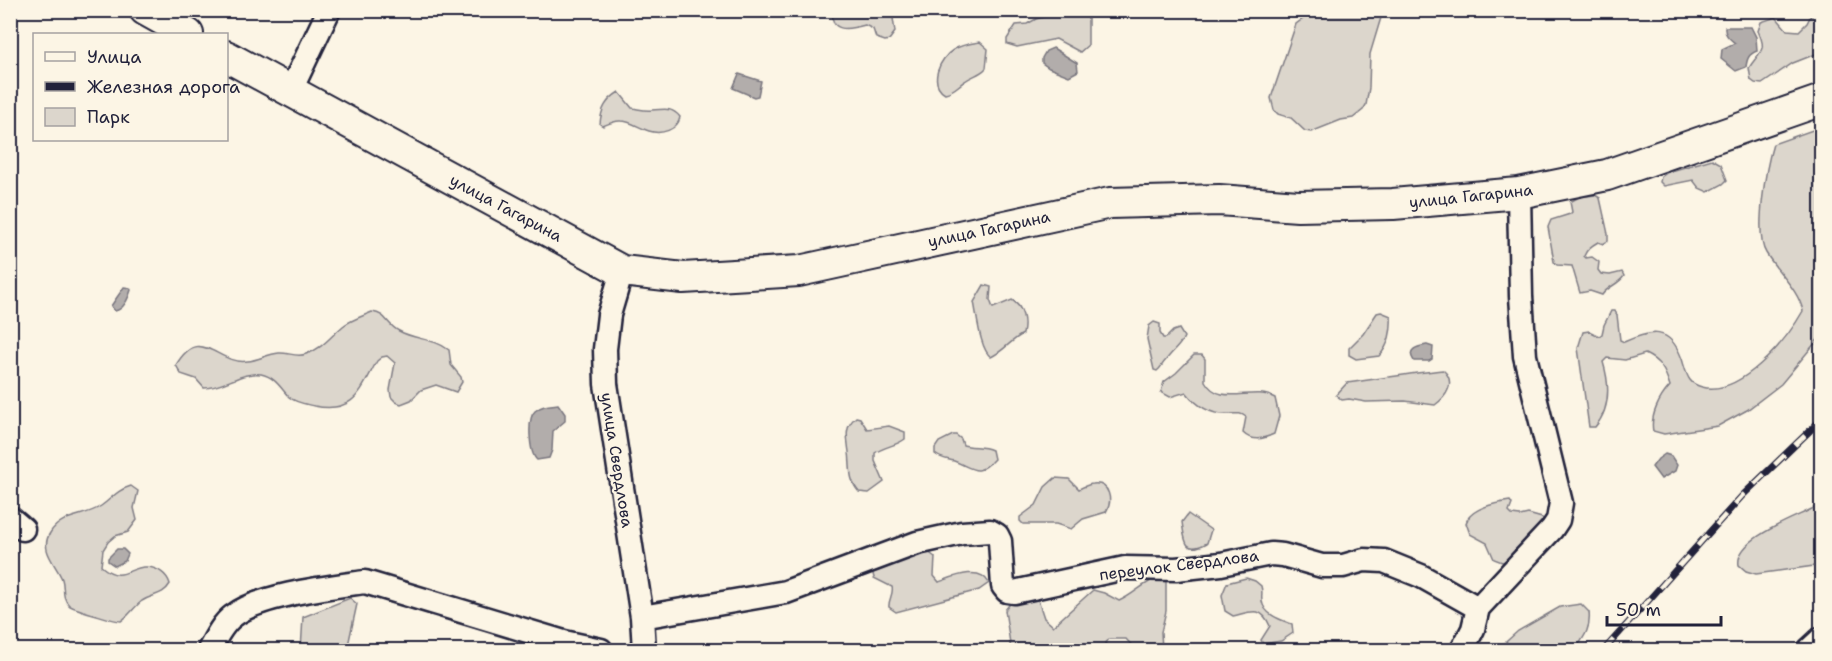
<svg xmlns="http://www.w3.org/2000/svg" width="1832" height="661" font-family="'Shantell Sans',sans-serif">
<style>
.green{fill:#dcd6cc;stroke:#7f7c84;stroke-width:1.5}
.water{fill:#b2adab;stroke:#78757e;stroke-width:1.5}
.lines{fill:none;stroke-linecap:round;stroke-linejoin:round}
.minor-casing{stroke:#22223b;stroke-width:27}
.major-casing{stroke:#22223b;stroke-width:34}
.minor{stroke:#fcf5e5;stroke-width:22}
.major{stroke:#fcf5e5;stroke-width:30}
.rail-casing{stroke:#22223b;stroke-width:7}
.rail{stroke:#fcf5e5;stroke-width:4.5;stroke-dasharray:14;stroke-linecap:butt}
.labels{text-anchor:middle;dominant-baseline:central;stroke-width:4.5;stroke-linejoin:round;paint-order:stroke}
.street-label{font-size:16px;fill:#22223b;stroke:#fcf5e5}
</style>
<rect width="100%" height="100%" fill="#fcf5e5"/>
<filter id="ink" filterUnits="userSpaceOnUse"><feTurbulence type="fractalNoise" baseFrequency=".0167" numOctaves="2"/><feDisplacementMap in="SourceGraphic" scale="12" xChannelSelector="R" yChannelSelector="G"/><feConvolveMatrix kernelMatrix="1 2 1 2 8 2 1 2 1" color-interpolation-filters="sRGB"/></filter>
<g filter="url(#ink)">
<!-- green -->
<path class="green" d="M833,11H894L893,18L895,32L889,40L885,41L876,38L873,29L865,25C850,29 829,34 833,11Z
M1064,11H1088V45L1080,52L1056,39L1017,47L1007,44V39L1016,25L1027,24L1036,19Z
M1319,11H1383L1370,54L1369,88L1366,105L1363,110L1353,118L1341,120L1311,132L1305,131L1291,118L1278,114L1274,110L1271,98L1296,24L1307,16Z
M1813,11H1821V52L1793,63L1762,84L1755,83L1751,80L1749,68C1759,51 1768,52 1758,31L1761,22L1776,17L1787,30L1799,31L1807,23Z
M980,42L988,49L986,68C980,75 973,75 965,81C957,86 955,91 945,93C928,83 940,58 953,50C960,45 973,43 980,42Z
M619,92L632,108C639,109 646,111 652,110C664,110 671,106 680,117C678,130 661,135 649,131C639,128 631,121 621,121C615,120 608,124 603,126L600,124C601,109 606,100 619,92Z
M1821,127V336L1781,384L1747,410L1718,426L1664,434L1653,431C1650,416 1659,398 1670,386C1665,370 1660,361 1645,354L1625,360L1607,358L1603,362C1610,385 1611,408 1595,427H1589L1578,348L1583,332L1589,331L1599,336L1602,334L1604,325L1611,311H1615L1617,315L1620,340L1624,342C1651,330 1670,326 1682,359C1684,365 1686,375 1690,380C1693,384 1698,386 1702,387C1740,397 1786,341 1803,311C1798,289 1778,273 1766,253C1754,234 1766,167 1773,144Z
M1712,159L1721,164L1727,180L1723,184L1708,192L1699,188L1693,180L1664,186L1660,182L1661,177L1668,172Z
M1595,195L1600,198L1608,234V241L1603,244L1598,242C1591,246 1587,249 1584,256L1586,258L1592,257L1599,262L1598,270L1601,274L1610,275L1622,272L1624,276C1618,285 1608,286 1602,295L1590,291L1580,293L1572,266L1557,265L1554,262L1548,227L1551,220L1570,214L1572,212L1570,202L1579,197Z
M984,285L991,287L990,300L993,308L1012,300C1023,307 1026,321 1023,334C1011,340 1004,351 991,357C980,350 977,315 974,302Z
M372,312C387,314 386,324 399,331C415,340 434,338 449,350L451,365L461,377L462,382L456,392L436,385L421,390L411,400L401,404L396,402L391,397L390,390L395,363L387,356L382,357L377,361C360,391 355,414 314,406C305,404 296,403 289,397C280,387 275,377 261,374C242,371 223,388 204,388L196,379L181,374L176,365C201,323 217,366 248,361C258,360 268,354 279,353C288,352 297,358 306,354C322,349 331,336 343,326C351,320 363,316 372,312Z
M1381,312L1391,316C1392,330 1389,346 1379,356L1356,359L1349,355V348L1363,334L1377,313Z
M1154,322L1160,324V333L1163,338H1166L1173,331L1179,329L1184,337C1180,347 1172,351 1166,360C1162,364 1161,368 1157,371L1154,370L1147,339L1149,326Z
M1194,355H1202L1205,359V381C1220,408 1253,385 1275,398L1279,416L1274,434C1263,439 1252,442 1243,433L1246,417C1240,412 1236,414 1228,414C1210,415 1197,406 1186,392L1170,397L1161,392L1164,382L1176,373Z
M1443,370C1457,382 1446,397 1435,405L1405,401L1366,402L1349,399L1342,400L1336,395L1347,383C1379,379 1411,373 1443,370Z
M856,417L860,418L867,429L889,426L905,432V439C896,446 885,446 875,453V461L884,482L869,493L859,492C848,479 851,468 849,452C847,437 844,427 856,417Z
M953,435H956L961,439L963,445C973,448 982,445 992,450L994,459C977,478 973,468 954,461C947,459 941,459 935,454V448L939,442Z
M1055,478L1069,479L1079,489C1083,487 1089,484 1093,484C1110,482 1113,501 1106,512L1083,519L1071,529L1056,524H1023L1020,521V517L1036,505L1045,487Z
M131,486L138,491L134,508L137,520L128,532L115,536L108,542L103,550L101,566C123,585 130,565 147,567C158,568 167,574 170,584C163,596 153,594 142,601C134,607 129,616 121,621C115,621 71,608 69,605C61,597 65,588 62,579C56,564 39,550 50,533C62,513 84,518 101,506C114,497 115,491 131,486Z
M1510,501L1512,504L1509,512L1512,515L1520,516L1528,514L1542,518L1544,522L1510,560L1502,562L1494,559L1487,543L1470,534L1466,523C1470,508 1496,503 1510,501Z
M1814,508L1821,510V565L1756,574L1746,571L1739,565C1734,539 1795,518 1814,508Z
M1188,514L1211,530L1207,543C1184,555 1185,541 1182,522Z
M924,549L935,557L934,576L939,582C953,577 980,565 989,583L979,590L896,612L889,607C888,600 894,594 892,587L874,578L872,570Z
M1162,576L1166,581V611L1161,632L1162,650H1136L1126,639H1109L1105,644V650H1011L1005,610L1013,600L1037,597L1044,618L1053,626L1093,590L1104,593L1119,601C1135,594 1142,583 1162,576Z
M1246,578L1255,581L1261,586C1263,592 1261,596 1262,601C1264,615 1281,620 1292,624L1293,633L1281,641L1263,644L1261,640L1270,626C1261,605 1251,612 1233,616L1225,611L1222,595L1227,583Z
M350,598L357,604L347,650H301L303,617Z
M1581,604L1589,612C1591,629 1584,637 1575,650H1497L1518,631L1560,607Z"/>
<!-- water -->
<path class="water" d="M1725,27H1751L1756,37L1757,51C1749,54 1747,58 1746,67L1736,71L1721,59L1722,49L1735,43C1730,39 1724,35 1725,27Z
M1053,48L1077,63L1078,71L1069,76L1049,68L1042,63V58L1046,51Z
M739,74L761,81L758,96L754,97L733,88Z
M124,287L130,288L131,290C128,299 124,309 115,311L111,306Z
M1427,345L1433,347L1432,359L1429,361H1414C1406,349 1417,347 1427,345Z
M558,404L565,414V421L553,431L552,450L549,458L537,460C529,453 527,418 535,411C542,405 550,405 558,404Z
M1665,454L1671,456L1677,465L1675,471L1661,479L1652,467L1658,459Z
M117,549H123L128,554L125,561L115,566L108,561V558Z"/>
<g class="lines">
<defs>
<path id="minor" d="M290,92L329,10
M622,271L609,315L605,349L606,384L642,617L644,650
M10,518L23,529
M642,617L786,592L917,543L962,533L990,531L997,535L1000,541L1003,586L1007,591L1014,592L1125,568L1176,569L1221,564L1271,554L1283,555L1322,566H1343L1364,560L1384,561L1421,576L1478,608
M209,650C215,639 222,624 233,616C259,595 330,587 365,582L564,642L601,650
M1462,650L1473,629L1478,608L1552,529L1558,520L1561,503L1525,356L1521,296L1519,193
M1809,650L1822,638"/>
<path id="major" d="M145,10L188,34
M226,56L622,271L683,278L799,271L1110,203L1219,200L1298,206L1393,204L1519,193L1607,175L1822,100"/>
</defs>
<!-- minor casing -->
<use href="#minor" class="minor-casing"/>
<!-- major casing -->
<use href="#major" class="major-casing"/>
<!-- minor -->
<use href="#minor" class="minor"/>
<!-- major -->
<use href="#major" class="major"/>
<defs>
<path id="rail" d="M1604,650L1742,496L1822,419"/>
</defs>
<!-- rail casing -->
<use href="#rail" class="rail-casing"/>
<!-- rail -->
<use href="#rail" class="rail"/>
</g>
</g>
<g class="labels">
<!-- street labels -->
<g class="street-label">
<text transform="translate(1471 196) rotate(-6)">улица Гагарина</text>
<text transform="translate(506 208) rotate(28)">улица Гагарина</text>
<text transform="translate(989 229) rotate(-12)">улица Гагарина</text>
<text transform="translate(617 460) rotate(81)">улица Свердлова</text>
<text transform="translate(1179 565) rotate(-7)">переулок Свердлова</text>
</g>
</g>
<!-- margin -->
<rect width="1832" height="661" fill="none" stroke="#fcf5e5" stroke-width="36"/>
<rect x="18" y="18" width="1796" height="625" fill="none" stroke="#22223b" stroke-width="2" filter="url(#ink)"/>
<!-- legend -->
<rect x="33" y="33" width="195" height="108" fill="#fcf5e5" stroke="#a5a1a1" stroke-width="1.5"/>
<rect x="45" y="52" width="30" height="9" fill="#fcf5e5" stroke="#a5a1a1" stroke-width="1.5"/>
<text x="87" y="63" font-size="18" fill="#22223b">Улица</text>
<rect x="45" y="82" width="30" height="9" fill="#22223b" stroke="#a5a1a1" stroke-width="1.5"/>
<text x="87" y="93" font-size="18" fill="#22223b">Железная дорога</text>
<rect x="45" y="108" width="30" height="18" fill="#dcd6cc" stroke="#a5a1a1" stroke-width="1.5"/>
<text x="87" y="123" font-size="18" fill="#22223b">Парк</text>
<!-- scale -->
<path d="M1607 616v9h114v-9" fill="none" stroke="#22223b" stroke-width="3"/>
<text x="1616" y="616" font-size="18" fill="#22223b" stroke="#fcf5e5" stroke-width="4.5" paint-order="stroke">50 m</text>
</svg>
